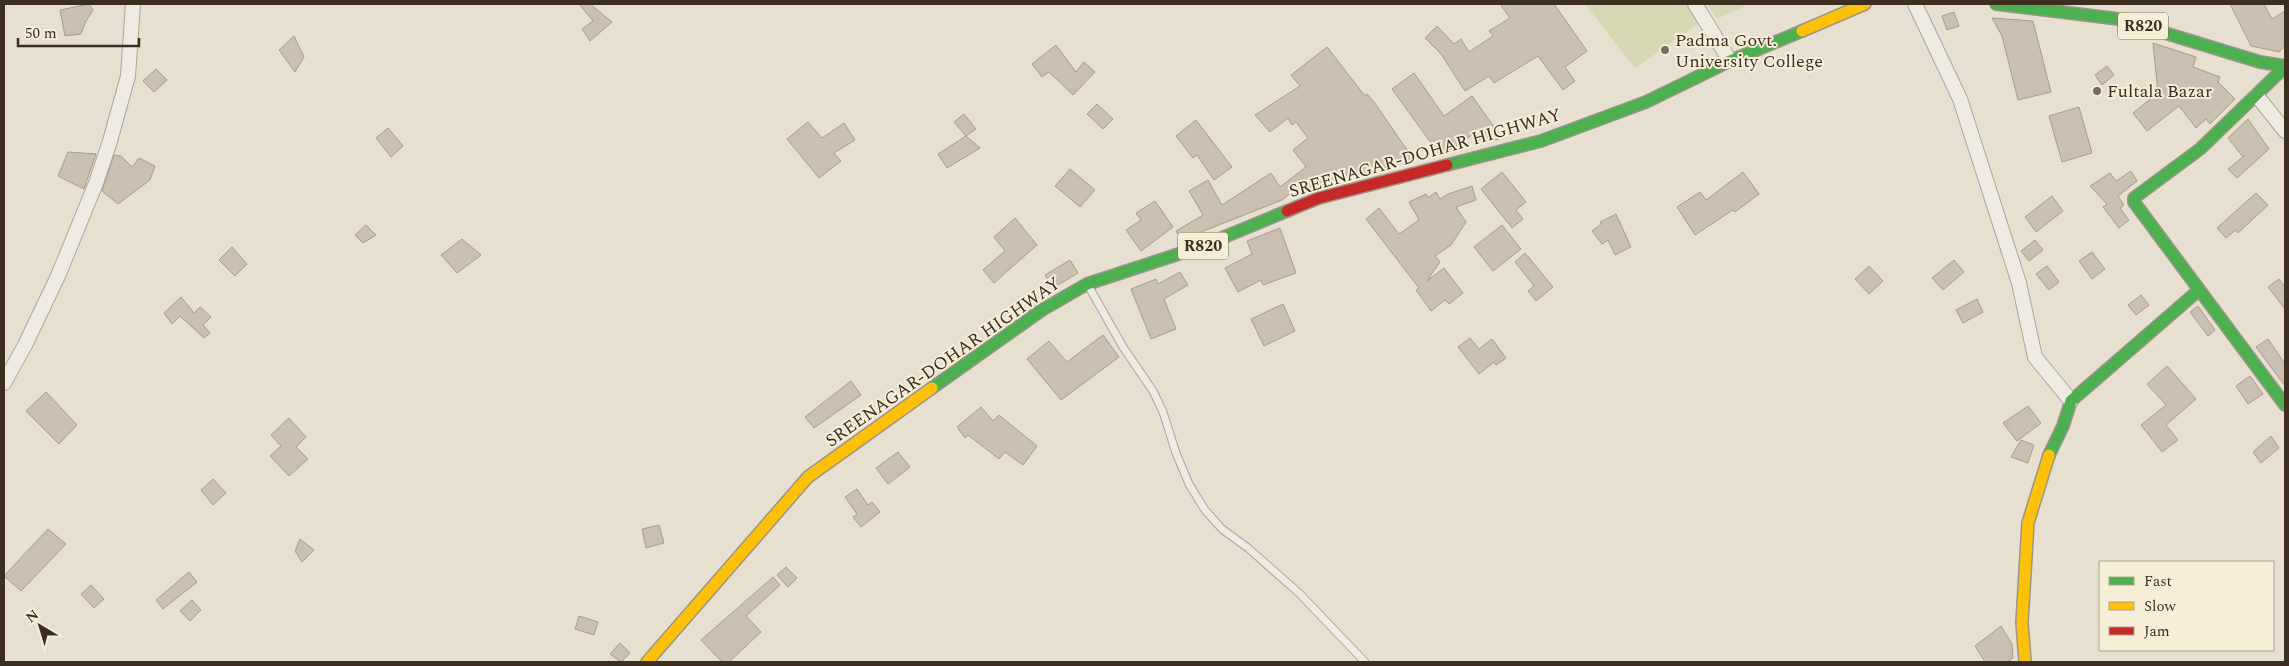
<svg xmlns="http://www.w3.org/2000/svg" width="2289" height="666" font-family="Spectral,serif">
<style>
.green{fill:#d6d7b3}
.building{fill:#cbbfb2;stroke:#a89c90}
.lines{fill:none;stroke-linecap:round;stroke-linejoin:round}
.lane-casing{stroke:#ada599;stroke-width:9}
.street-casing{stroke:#ada599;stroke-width:16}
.fast-casing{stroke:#9c958a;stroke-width:14}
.slow-casing{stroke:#9c958a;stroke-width:14}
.jam-casing{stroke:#9c958a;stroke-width:14}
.lane{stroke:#efebe3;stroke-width:7}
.street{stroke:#efebe3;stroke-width:14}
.fast{stroke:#4caf50;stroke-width:11}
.slow{stroke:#ffc107;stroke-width:11}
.jam{stroke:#c62828;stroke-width:11}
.poi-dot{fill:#786c5e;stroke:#f7eed8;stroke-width:2}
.labels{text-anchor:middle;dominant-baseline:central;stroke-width:4;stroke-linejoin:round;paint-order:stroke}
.shield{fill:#f7eed8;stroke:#756857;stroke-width:1}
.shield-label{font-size:16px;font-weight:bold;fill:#3d2e20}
.poi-label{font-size:18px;fill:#3d2e20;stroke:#f7eed8;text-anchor:start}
.street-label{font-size:18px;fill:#3d2e20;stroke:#f7eed8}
</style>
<rect width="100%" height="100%" fill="#e7e0d1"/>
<!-- green -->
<path class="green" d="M1585,4H1688L1702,21L1635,68Z
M1707,4H1749L1717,19Z"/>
<!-- building -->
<path class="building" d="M89,4L93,10L86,21L81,34L65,36L60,10Z
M579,4H590L612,22L590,41L582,29L593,21Z
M1500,4H1554L1587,51L1565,67L1575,81L1563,90L1538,56L1494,83L1489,76L1465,91L1441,54L1425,38L1437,26L1454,44L1461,39L1469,52L1493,36L1489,31L1510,18Z
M2230,4H2264L2272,19L2285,11V46L2279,52L2251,46Z
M1954,12L1959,26L1947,30L1942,16Z
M1992,18L2033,21L2051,92L2018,100L2002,36Z
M294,36L304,57L295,72L279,50Z
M2153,43L2196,57L2193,67L2220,77L2218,82L2235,99L2210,124L2206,119L2196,128L2179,106L2147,131L2133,113L2158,93Z
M1056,45L1076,72L1084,62L1095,72L1073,95L1049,72L1042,77L1032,64Z
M1327,47L1365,96L1367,94L1374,102L1414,160L1316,186L1293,195L1291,193L1282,200L1181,240L1176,231L1203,215L1189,191L1208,180L1222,205L1271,173L1280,187L1306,167L1293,150L1308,138L1296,122L1292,125L1288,118L1270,132L1255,115L1300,86L1291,75Z
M2107,66L2114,75L2102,85L2095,75Z
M156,69L167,80L154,92L143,81Z
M1414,73L1444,116L1472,96L1502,138L1480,144L1473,134L1448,152L1439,154L1392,89Z
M1097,104L1113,119L1103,129L1087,114Z
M2079,107L2092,153L2062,162L2049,116Z
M964,114L976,129L966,136L954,122Z
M2248,119L2269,149L2237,178L2228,169L2245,155L2243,157L2228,138Z
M1196,120L1232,167L1214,180L1197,155L1193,158L1176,136Z
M808,122L822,138L844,123L855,140L834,153L841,161L819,178L787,139Z
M388,128L403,146L391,157L376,138Z
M966,136L980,148L947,168L938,154Z
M68,152L96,154L84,189L58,176Z
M114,155L121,156L132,167L139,158L155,166L150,180L118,204L102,191Z
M1070,169L1095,190L1080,207L1055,186Z
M2131,171L2137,181L2118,196L2124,205L2120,208L2129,220L2119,228L2103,207L2107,204L2090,186L2110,173L2116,181Z
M1502,172L1526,202L1516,210L1523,219L1512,228L1481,189Z
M1743,172L1759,194L1735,212L1733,210L1695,235L1677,207L1700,192L1706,200Z
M1472,186L1476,200L1456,207L1466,222L1451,245L1435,256L1440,262L1427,281L1444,268L1463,293L1449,304L1445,300L1431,311L1416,290L1419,288L1366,219L1379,208L1399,234L1419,220L1409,202L1426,194L1428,198L1436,192L1440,199L1448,194Z
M2256,193L2268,205L2238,233L2236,230L2226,238L2217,228Z
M2052,196L2063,211L2036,232L2025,217Z
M1155,201L1173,227L1141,251L1126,230L1141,220L1136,213Z
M1616,214L1631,247L1615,255L1608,240L1602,244L1592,231L1601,224L1600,222Z
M1015,218L1037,245L994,283L983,270L1005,251L994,237Z
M366,225L376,235L363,243L355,235Z
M1502,225L1521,249L1493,271L1474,247Z
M1280,228L1296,273L1263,285L1261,280L1238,292L1225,268L1252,254L1247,241Z
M462,239L481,255L457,273L441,255Z
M2035,240L2043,250L2029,261L2021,251Z
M232,247L247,264L235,276L219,260Z
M2092,252L2105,269L2092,279L2079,261Z
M1525,253L1553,287L1536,301L1528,291L1534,286L1515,262Z
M1070,260L1078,273L1053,288L1045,275Z
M1954,260L1964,272L1943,290L1932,278Z
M1869,266L1883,281L1869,294L1855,279Z
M2047,266L2059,282L2049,290L2036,274Z
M1180,272L1188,285L1164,299L1176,329L1151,339L1131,289L1156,279L1158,284Z
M2279,279L2285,287V309L2268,287Z
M2141,295L2149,305L2136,315L2128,305Z
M181,297L194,313L200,307L211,317L203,325L210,333L204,338L180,316L172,324L164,313Z
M1977,299L1983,312L1963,323L1956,310Z
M1283,304L1295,331L1264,346L1251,319Z
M2198,306L2215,330L2208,336L2190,312Z
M1103,335L1119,357L1061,400L1027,359L1049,341L1067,362Z
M1470,338L1479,349L1492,339L1506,358L1496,365L1494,362L1479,374L1458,347Z
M2268,339L2285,364V386L2256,347Z
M2167,366L2196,399L2166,425L2178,440L2162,452L2141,425L2166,405L2147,384Z
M2250,376L2263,394L2248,404L2236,386Z
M851,381L861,395L814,428L805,417Z
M46,392L77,425L59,444L26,411Z
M2028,406L2041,423L2017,441L2003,423Z
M981,407L993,421L999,415L1037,446L1023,465L1005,452L999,459L968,435L965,438L957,427Z
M289,418L306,437L296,447L308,459L289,476L270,456L281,446L271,435Z
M2271,436L2279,448L2261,463L2253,452Z
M2021,440L2034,445L2028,463L2011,457Z
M898,452L910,467L888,484L876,468Z
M213,479L226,493L213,505L201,490Z
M857,489L868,505L872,502L880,512L861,527L853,517L857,514L845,497Z
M659,525L664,543L646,548L642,529Z
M48,529L66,544L21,591L4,576Z
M300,539L314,550L302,562L295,551Z
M786,567L797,578L788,587L777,575Z
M189,572L197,582L163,609L156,600Z
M773,577L780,585L746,616L761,632L729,662H722L701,640Z
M91,585L104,599L94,608L81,594Z
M192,600L201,610L190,621L180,611Z
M579,616L598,622L594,635L575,629Z
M2001,626L2012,644L2013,658L2007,662H1985L1975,646Z
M620,643L630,653L621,662L610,654Z"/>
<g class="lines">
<defs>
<path id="lane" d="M1089,287L1123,347L1153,391L1163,412L1176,453L1189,484L1205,510L1222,529L1248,548L1299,593L1365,662"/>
<path id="street" d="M1695,4L1730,61
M1915,4L1960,99L2019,283L2035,357L2071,401
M2257,96L2285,131
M4,383L25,345L58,276L96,183L110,141L128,76L133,4"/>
<path id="fast" d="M1996,4L2119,19L2260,62L2285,66
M2285,67L2200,149L2134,198V202L2285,405
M1447,165L1541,141L1646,102L1730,61L1802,31
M932,388L1042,310L1087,284L1200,247L1287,211
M2049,455L2063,426L2071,401L2199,290"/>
<path id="slow" d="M1802,31L1865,4
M647,662L808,477L932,388
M2025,662L2022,622L2028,523L2049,455"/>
<path id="jam" d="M1287,211L1319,198L1447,165"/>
</defs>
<!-- lane casing -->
<use href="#lane" class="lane-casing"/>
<!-- street casing -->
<use href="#street" class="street-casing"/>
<!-- fast casing -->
<use href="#fast" class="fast-casing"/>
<!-- slow casing -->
<use href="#slow" class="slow-casing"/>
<!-- jam casing -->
<use href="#jam" class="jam-casing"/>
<!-- lane -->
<use href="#lane" class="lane"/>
<!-- street -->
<use href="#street" class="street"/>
<!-- fast -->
<use href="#fast" class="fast"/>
<!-- slow -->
<use href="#slow" class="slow"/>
<!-- jam -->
<use href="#jam" class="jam"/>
</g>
<!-- markers -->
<g class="poi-dot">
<circle cx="1665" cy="50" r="5"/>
<circle cx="2097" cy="91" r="5"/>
</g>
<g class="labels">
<!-- shield labels -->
<g class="shield">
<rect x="2118" y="12.5" width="50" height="27" rx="4"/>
<rect x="1178" y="232.5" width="50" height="27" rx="4"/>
</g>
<g class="shield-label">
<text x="2143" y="26">R820</text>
<text x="1203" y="246">R820</text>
</g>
<!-- poi labels -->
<g class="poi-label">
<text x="1675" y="40">Padma Govt.<tspan x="1675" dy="21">University College</tspan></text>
<text x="2107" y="91">Fultala Bazar</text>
</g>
<!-- street labels -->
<g class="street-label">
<text transform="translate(1425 153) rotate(-16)">SREENAGAR-DOHAR HIGHWAY</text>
<text transform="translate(943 362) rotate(-35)">SREENAGAR-DOHAR HIGHWAY</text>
</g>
</g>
<!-- border -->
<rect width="2289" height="666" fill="none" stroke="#3d2e20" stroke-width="10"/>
<!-- legend -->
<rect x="2099" y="561" width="175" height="90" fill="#f7eed8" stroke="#ada18e"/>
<rect x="2109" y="577" width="25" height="8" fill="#4caf50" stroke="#ada18e"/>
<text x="2144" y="586" font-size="15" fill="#3d2e20">Fast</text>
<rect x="2109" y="602" width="25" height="8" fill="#ffc107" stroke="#ada18e"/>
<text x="2144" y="611" font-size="15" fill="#3d2e20">Slow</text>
<rect x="2109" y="627" width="25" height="8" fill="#c62828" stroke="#ada18e"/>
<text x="2144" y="636" font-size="15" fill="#3d2e20">Jam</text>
<!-- north arrow -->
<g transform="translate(40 626) rotate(322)" stroke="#f7eed8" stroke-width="4" paint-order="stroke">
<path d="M0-4L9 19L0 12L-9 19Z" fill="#3d2e20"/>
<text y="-8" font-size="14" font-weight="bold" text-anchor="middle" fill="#3d2e20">N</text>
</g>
<!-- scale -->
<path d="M18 38v8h121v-8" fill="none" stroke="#3d2e20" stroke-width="2.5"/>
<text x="25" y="38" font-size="15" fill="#3d2e20" stroke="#f7eed8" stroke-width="4" paint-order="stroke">50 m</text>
</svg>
